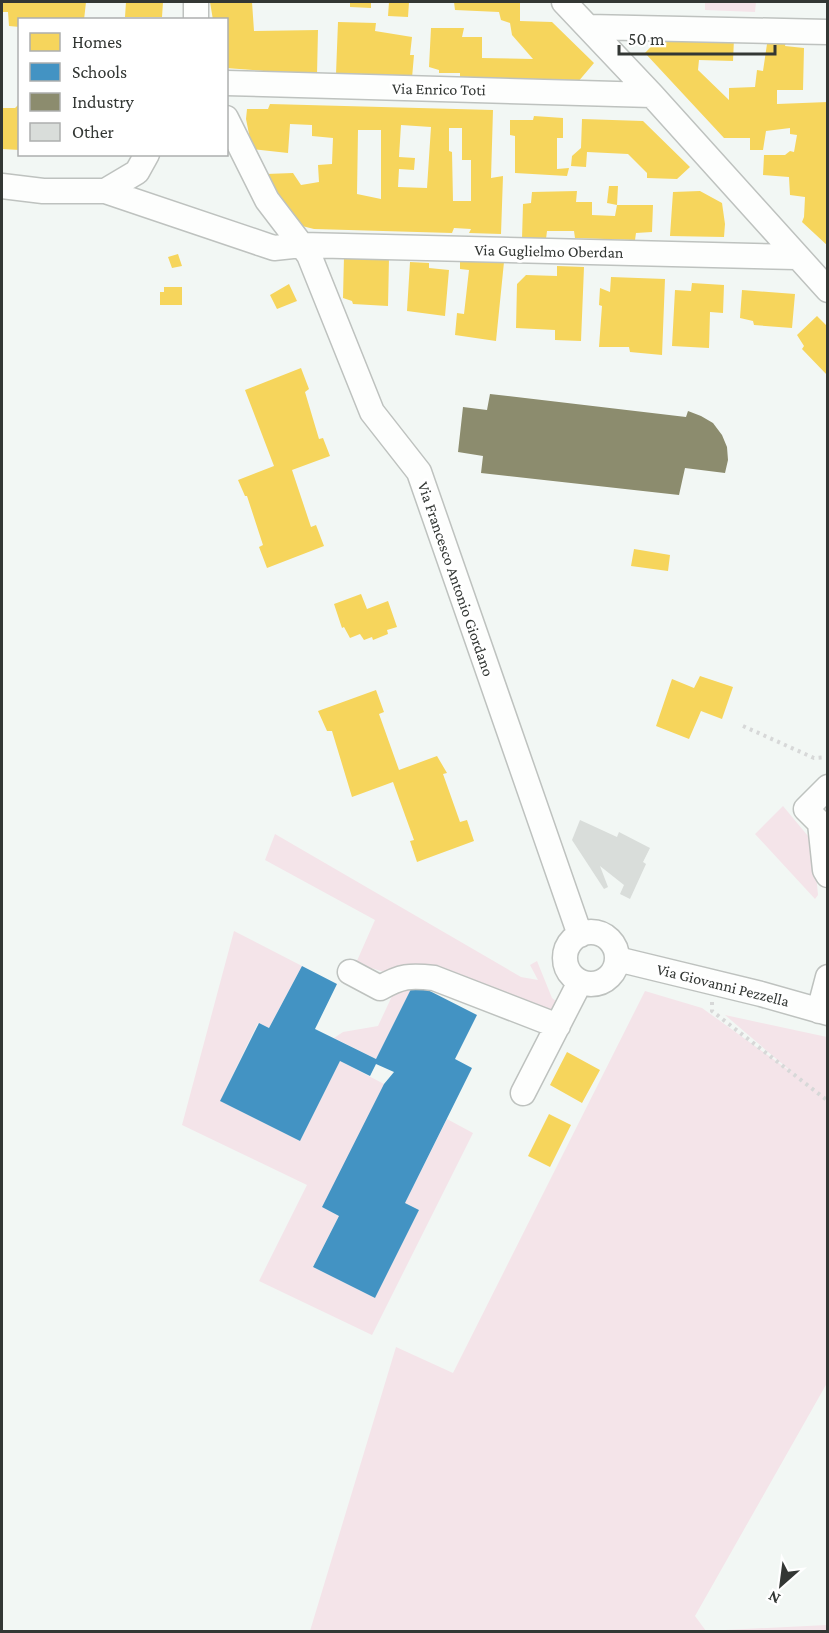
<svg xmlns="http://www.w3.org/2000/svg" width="829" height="1633" font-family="'Crimson Pro',serif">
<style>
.green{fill:#f4e4e9}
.homes{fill:#f6d55c;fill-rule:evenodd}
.schools{fill:#4393c3}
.industry{fill:#8c8c6e}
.building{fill:#d9ddda}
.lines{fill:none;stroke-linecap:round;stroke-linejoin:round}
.minor-casing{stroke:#bec2bf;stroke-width:27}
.path{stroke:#d7d8d8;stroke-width:4;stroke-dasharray:3 4.5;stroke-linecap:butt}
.minor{stroke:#fdfefd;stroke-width:24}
.labels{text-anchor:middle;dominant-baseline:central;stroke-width:6;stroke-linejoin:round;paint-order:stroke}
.street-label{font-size:16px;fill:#333734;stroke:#fff}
</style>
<rect width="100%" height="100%" fill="#f2f7f4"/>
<!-- green -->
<path class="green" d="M705,2H756L755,12L705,10Z
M783,806L813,842L818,895L815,899L755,834Z
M275,834L521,977L538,980L530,965L537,961L552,998L557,1002L548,1013L390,974L356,963L375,920L265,860Z
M234,931L302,966L269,1028L258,1023L220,1101L300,1141L340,1061L384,1084L323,1207L339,1216L313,1267L375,1298L419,1210L405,1203L447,1119L473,1133L372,1335L259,1281L307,1185L182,1125Z
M414,983L376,1059L334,1038L343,1032L378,1026L393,994Z
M645,991L702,1008L794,1074L725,1015L827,1037V1383L695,1616L706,1631L827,1625V1631H310L396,1347L453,1373Z"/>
<!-- homes -->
<path class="homes" d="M2,2H86L84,20H20V27L9,26L8,12H2Z
M126,2H163L162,17H125Z
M210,2H252L254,31L318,30L317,75L226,68V20H213Z
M350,2H371V8L350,7Z
M389,2H409L408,17L388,16Z
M454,2H520V21L552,22L594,63L577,83L460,77V73H439V70L429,67L431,28H464L462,37H482V58L533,59L512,35L510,23L501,20L499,12L455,10Z
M338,22L376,23L375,31L412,37L410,55H414L412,78L336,74Z
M661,36L734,39L733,61L699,60L698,70L729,100V88L755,87L757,70L763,71L767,44L786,42L785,46L804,48L803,90H777V104L828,102V246L802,222L804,217L805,197L790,195L789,177L763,175L764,155H785L790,151L794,152L797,135L790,134V128L766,131L763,150H750V138H724L645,53Z
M20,103V150L2,149V108H15Z
M270,104L493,110L491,178L503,176L501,234L469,233L471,229L454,228L452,233L314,229L302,226L290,220L266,174L293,173L301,185L319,182L318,165L332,164L333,138L312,136V125L290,124L288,153L252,149L246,119L247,109H268ZM401,125L431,127L427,188L398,187L399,169L414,170L415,158L399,157ZM449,128H462V160H471V201H453L452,152L449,151ZM358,130H381V199L357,194Z
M534,116L563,118V138H557V169L569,168L567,176L515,173V136L510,135V120H533Z
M582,119L643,121L690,167L677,179L647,178V173L628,154L587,152L586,167L571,166L572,156L581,148Z
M609,186H618L617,205L607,203Z
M577,191L576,202H592V215L615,216L617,205H653L652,232L636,233L635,240L575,238L574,231H547L546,239H522L523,204L531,203L532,192Z
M700,191L722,203L725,224L724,237L670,236L673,192Z
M178,254L182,266L172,268L168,257Z
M344,256L389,258L388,306L353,304L352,301L343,298Z
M460,260L504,262L496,341L455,335L457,313L464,314L469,270L460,269Z
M410,262L429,263V268L449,270L445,316L407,311Z
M557,266L584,267L581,341L555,340V330L516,328L517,284L526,275L557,276Z
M611,277L665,279L662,355L630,352L629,347H599L602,306L599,305L600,288L610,292Z
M692,283L724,285L723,313L710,312L709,348L672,346L675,290L691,291Z
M289,284L297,301L277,309L270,295Z
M164,287H182V305H160V292H164Z
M742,290L795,294L792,328L754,325L753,321L740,318Z
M817,316L828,327V376L802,349L804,346L797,335Z
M301,368L309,389L305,392L319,439L323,438L330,456L292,470L311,527L316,525L324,546L267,568L259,547L263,545L247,496H245L238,480L274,466L245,390Z
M634,549L670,555L668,571L631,566Z
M361,594L367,609L388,601L397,627L387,630L388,634L373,640L372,637L364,640L360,634L350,638L344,627L342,628L334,604Z
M700,676L733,687L722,719L701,711L689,739L656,726L672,679L694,688Z
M376,690L384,712L379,714L399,770L437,756L447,773L443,774L460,822L467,820L474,841L417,862L410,841L414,840L393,782L352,797L332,731H327L318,711Z
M567,1052L600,1070L582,1103L550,1085Z
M549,1114L571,1125L550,1167L528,1156Z"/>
<!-- schools -->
<path class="schools" d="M302,966L337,984L315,1029L376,1059L414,983L477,1015L455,1059L472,1068L405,1203L419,1210L375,1298L313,1267L339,1216L322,1207L384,1084L394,1072L376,1064L370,1076L340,1061L300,1141L220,1101L259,1023L269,1028Z"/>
<!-- industry -->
<path class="industry" d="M490,394L686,417L688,411L701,416L713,423L722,435L727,447L728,460L725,473L685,468L679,495L481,473L483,456L458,452L463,407L487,410Z"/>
<!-- building -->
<path class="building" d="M580,820L617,837L619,832L650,848L643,862L646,864L630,899L620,894L624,885L600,866L608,887L604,889L572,840Z"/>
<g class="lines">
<defs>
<path id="minor" d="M196,2V20
M564,2L652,95L828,290
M588,27L828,32
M226,83L652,95
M226,118L267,200L309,255L372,412L419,472L580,935
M2,186L43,191H105L274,248L302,245L796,257
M105,191L137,172L147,154
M828,787L806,809L820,823L825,870L828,875
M565 958a26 26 0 1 1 52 0a26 26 0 1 1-52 0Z
M617,959L761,994L828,1013
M350,972L380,988C401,976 410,975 434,978L558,1026
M819,1011L828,977
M523,1093L580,982"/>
</defs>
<!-- minor casing -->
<use href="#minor" class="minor-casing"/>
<!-- path -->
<path class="path" d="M743,726L814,758L828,757
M712,1002V1011L828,1101"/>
<!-- minor -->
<use href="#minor" class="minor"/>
</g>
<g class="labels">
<!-- street labels -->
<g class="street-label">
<text transform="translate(439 89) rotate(1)">Via Enrico Toti</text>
<text transform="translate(549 251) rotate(1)">Via Guglielmo Oberdan</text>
<text transform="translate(456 579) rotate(71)">Via Francesco Antonio Giordano</text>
<text transform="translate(723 985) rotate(14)">Via Giovanni Pezzella</text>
</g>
</g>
<!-- border -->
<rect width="829" height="1633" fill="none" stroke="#333734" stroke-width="6"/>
<!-- legend -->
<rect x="18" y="18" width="210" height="138" fill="#ffffff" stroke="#adafae" stroke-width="1.5"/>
<rect x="30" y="33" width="30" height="18" fill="#f6d55c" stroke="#adafae" stroke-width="1.5"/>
<text x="72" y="48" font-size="18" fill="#333734">Homes</text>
<rect x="30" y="63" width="30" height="18" fill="#4393c3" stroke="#adafae" stroke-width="1.5"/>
<text x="72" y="78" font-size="18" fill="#333734">Schools</text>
<rect x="30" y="93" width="30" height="18" fill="#8c8c6e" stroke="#adafae" stroke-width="1.5"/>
<text x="72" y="108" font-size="18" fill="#333734">Industry</text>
<rect x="30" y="123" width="30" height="18" fill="#d9ddda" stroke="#adafae" stroke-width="1.5"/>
<text x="72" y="138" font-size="18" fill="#333734">Other</text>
<!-- north arrow -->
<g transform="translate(781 1585) rotate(208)" stroke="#ffffff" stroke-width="4.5" paint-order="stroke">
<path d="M0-4.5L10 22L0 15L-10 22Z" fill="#333734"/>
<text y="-9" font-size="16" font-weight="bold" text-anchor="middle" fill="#333734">N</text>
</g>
<!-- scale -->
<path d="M619 45v9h156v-9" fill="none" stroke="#333734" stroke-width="3"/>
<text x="628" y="45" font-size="18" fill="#333734" stroke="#ffffff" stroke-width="4.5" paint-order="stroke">50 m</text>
</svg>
